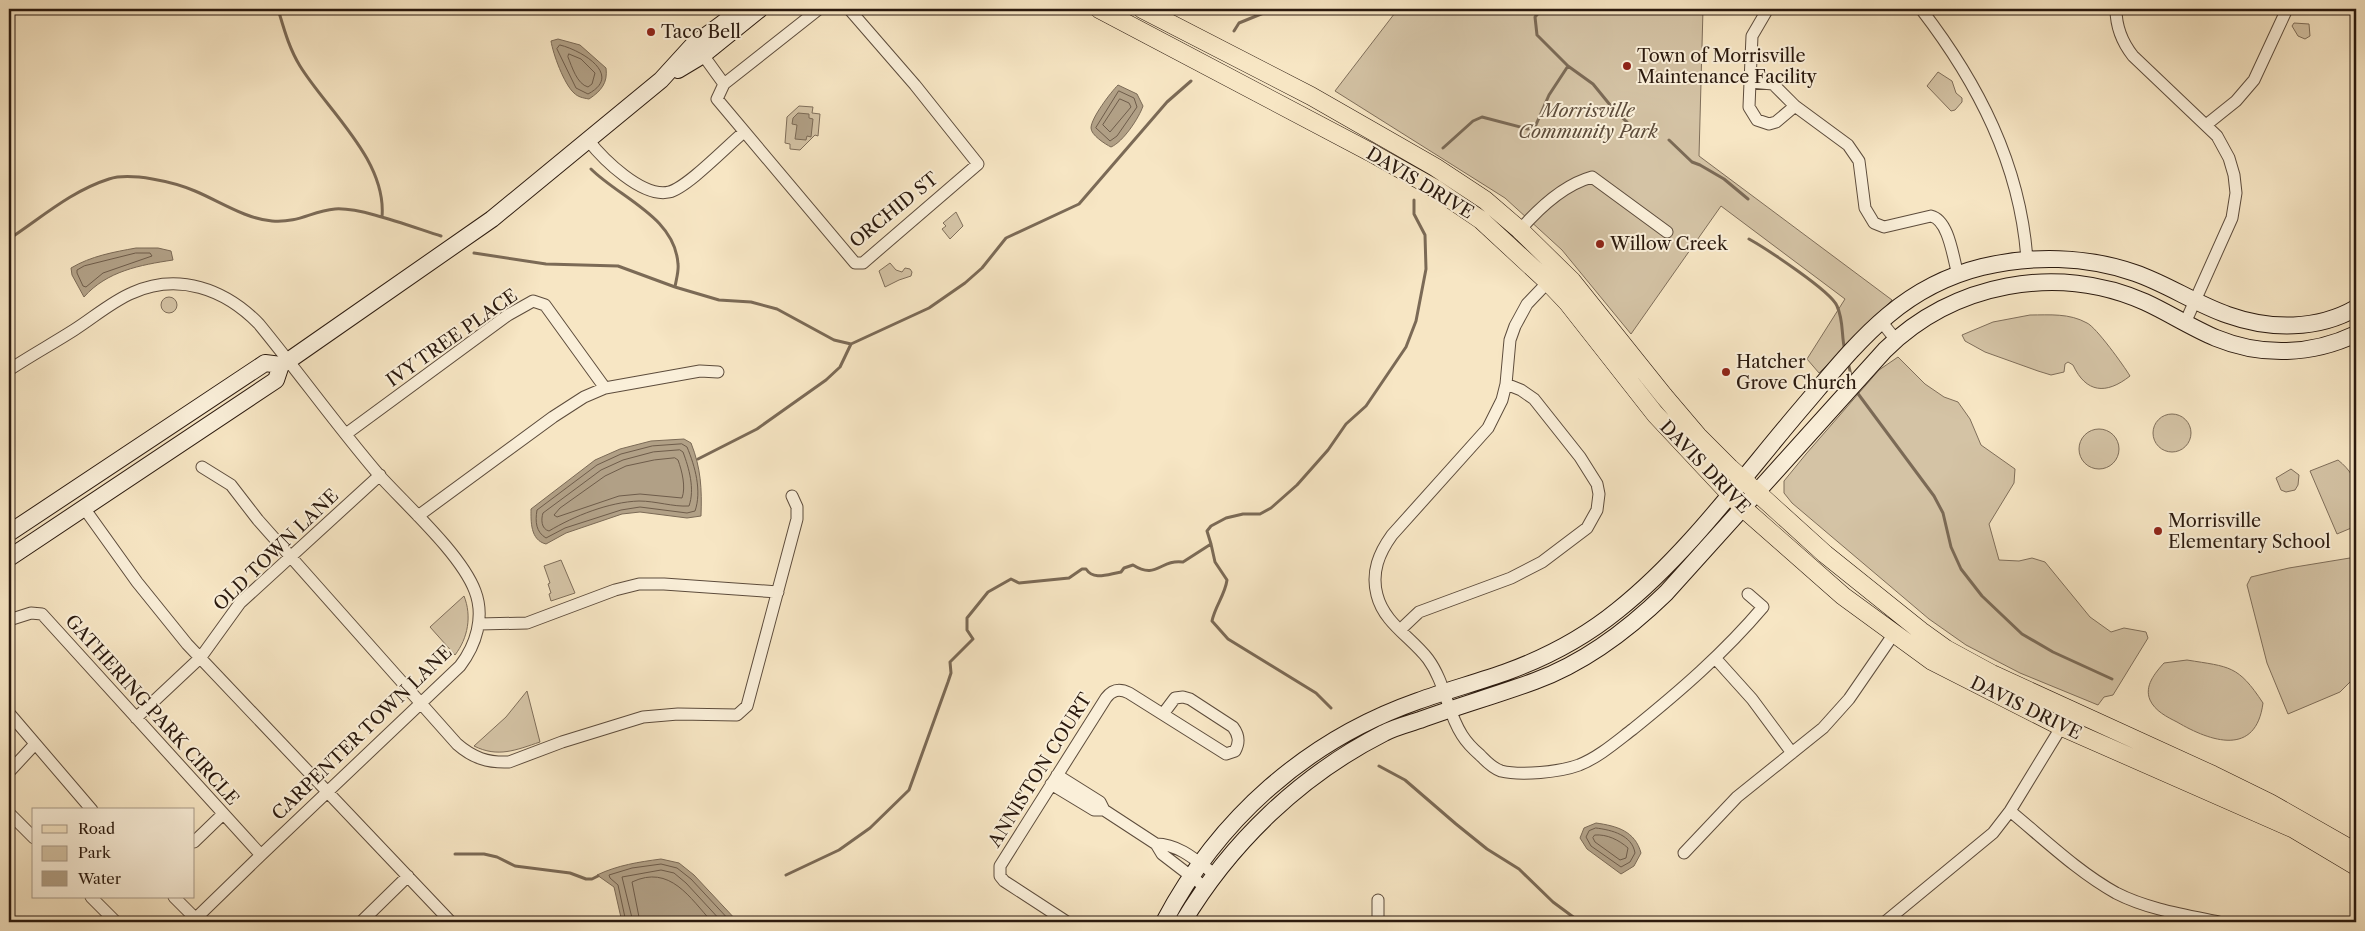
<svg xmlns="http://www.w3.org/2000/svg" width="2365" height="931" font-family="'Libre Caslon Text',serif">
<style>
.green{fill:#d4c3a5;stroke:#7f6e5a}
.water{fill:#b1a086;stroke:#7b6a56}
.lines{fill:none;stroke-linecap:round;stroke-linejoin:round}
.shore{stroke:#6e5c4a;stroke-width:1}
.stream{stroke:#7b6a56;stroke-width:3}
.minor-casing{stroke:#5d4c3c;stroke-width:13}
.secondary-casing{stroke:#2a190e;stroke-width:18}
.primary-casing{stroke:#2a190e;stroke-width:19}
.minor{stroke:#faefd9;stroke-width:11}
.secondary{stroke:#faefd9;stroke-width:16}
.primary{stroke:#f7e6c4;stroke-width:18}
.poi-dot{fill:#8f2418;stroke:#faefd9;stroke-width:2}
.labels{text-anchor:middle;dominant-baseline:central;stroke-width:4;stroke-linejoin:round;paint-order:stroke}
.poi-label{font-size:18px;fill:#2a190e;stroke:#faefd9;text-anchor:start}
.park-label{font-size:18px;font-style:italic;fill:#5d4c3b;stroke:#faefd9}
.street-label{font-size:18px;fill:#2a190e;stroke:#faefd9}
</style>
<rect width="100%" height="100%" fill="#f7e6c4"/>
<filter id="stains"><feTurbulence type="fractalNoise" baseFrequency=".004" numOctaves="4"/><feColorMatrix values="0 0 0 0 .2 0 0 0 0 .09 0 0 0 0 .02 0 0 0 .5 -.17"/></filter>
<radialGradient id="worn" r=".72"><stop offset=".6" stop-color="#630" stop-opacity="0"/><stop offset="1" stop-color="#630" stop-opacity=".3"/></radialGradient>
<!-- green -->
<path class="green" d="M1398,9H1703L1699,156L1892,300L1819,373L1807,359L1845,299L1721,206L1631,334L1562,250L1505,198L1335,91Z
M2294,23L2309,24L2310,36L2305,39L2298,36L2292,26Z
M1938,72L1952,81L1956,93L1962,98V102L1955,110L1951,111L1927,86Z
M799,106L813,107L812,113L820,114L818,136L815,135L800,150L790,149V144L785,143L787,117Z
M956,212L963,226L950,239L942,229L946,226L943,223Z
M890,263L896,270L902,272L905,268L910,269L912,272L911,276L899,280L885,287L879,271Z
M161 305a8 8 0 1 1 16 0a8 8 0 1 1-16 0Z
M2030,315C2050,315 2069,313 2087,323C2096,327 2124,366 2130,376C2106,395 2086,393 2073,365L2068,362L2065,364L2064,372L2051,375L2038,371L1985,352L1965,341L1962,335L1993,322Z
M1898,357L1925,384L1944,397L1958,402L1970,419L1981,445L2015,469L2014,483L1989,524L1999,560L2019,561L2032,558L2045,562L2090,617L2111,632L2124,628L2146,632L2148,638L2113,695L2104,697L2098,705L2020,673L1966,645L1929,619L1792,503L1784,493V481L1806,454L1879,370Z
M2153 433a19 19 0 1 1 38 0a19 19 0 1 1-38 0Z
M2079 449a20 20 0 1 1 40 0a20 20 0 1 1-40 0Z
M2338,460C2363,480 2356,496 2356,526L2337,534L2310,471Z
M2291,469L2299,475L2298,485L2295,490L2286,492L2281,490L2276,478Z
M2356,557V676L2340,692L2288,714L2267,663L2247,585L2251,577L2289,568Z
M561,560L575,593L551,601L549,594L551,593L548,584L550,583L544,566Z
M464,596C472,616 468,638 455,655L430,627Z
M2187,660C2230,667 2238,665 2263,703C2256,757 2211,742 2177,722C2167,717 2155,711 2150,700C2144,686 2155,673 2164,663Z
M527,691L540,742C516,750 498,758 474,746L506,717Z"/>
<!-- water -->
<path class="water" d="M558,39L580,45L606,68C608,83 601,91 589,99C583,98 578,97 574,93C564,84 553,54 551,41Z
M1118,85L1137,94L1143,106C1139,118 1123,142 1111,147C1105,144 1091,135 1091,128C1091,118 1111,92 1118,85Z
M798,113L809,114V118L813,119L811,137L807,136L806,140L795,139L797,125L792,124L793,118Z
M136,248H158L171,251L173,260C140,265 107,271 84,297L72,275L71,268C91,256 114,252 136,248Z
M684,439L691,443C701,468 702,489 701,516L687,518L640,512L622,514L566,533L546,544C530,540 531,521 531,509L595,460L620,449L651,441Z
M1596,823C1617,826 1635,831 1641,853L1634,866L1621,874L1587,849L1580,838L1584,828Z
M661,859L679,863L694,875L738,922H622L614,887L597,875C618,865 639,862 661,859Z"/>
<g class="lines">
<!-- shore -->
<path class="shore" d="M560,45C581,50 624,75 588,94L576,88L557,49Z
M569,54L581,59L595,73L592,84L588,87C577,84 572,67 568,57Z
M1119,91L1134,98L1137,107L1117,136L1110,141L1096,128Z
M1120,99L1129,103L1131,107L1110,132L1103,125Z
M136,253H150L152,256L103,273L86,287L83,286L77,273V270L84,266Z
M682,444L687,447C695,466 702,491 695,511L687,513L640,507L621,510L565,528L546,538C536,532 535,522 537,510L597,465L621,454L652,446Z
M680,450L683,452C689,468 695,489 689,506C673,507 656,501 639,501C609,502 574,516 549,531C541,529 541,519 543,513L601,470L623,460L653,452Z
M675,458L678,460C682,471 686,487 682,498L640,494L619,496L557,517L554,515L560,508L605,476L626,466L654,460Z
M1596,828C1612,830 1632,835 1635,853L1630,862L1621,867L1591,846L1586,837L1589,831Z
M1595,835C1607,834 1619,840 1628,848L1626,858L1620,860L1595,842L1593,838Z
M626,922L618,885L610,878L609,875L632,868L661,864L677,868L691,879L731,922
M633,922L622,877L661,870L674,873L686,883L722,922
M640,922L632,882C670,864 690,898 712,922"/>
<!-- stream -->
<path class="stream" d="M278,9C284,29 289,48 300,66C327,110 387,160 382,217
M1234,31L1239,23L1266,12L1269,9
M1568,66L1593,84L1615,111L1627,122
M1669,140L1692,162L1700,165L1724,179L1748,199
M1443,148L1473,121L1482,117L1528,129L1535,127L1549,95L1568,66L1537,35L1535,17L1542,9
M591,169C620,198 675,217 678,264C679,271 676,280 675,287
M9,239C41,218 71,191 109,179C131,172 174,182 195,191C219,201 246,219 272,221C300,223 311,211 335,209C361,207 415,228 441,236
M1749,239C1765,248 1831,291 1837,306C1844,321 1841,336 1845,351
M474,253L546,264L618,266L675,287L719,300L751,302L777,309L834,340L851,344L929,308L965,283L982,268L1006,238L1079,204L1167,102L1191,81
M1848,362L1852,380
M1856,391L1934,496L1943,513L1951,547L1961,569L1982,596L2022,634L2053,652L2112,679
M698,459L757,429L826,380L840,367L851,344
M1211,544L1215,562L1227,580C1225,595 1215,606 1212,621L1228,639L1316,693L1331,708
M1379,766L1405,780L1456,824L1487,849L1519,869L1553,902L1580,922
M455,854H484L497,857L515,866L570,873L586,879H592L598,876
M786,875L839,850L870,828L909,790L948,682L951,673L950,662L973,639L967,630V618L988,592L1011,579L1019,583L1069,578L1082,569H1086C1094,581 1108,574 1121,572L1124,568L1133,565C1157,580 1160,559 1183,562L1211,544L1207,531L1211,526L1226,518L1243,514H1260L1271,508L1297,485L1328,450L1346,424L1366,406L1406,347L1416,321L1426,269L1425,235L1414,214V200"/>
<defs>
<path id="minor" d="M819,9L724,84L717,99L855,263H863L978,164L915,85L849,9
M1921,9C1978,83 2020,164 2027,259
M2116,9C2116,27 2122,42 2133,56L2217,136L2229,158L2234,175L2236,193L2232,218L2185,323
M1766,12L1752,36L1750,82L1773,84L1795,106L1848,145L1859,161L1865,208L1874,223L1884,227L1931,216C1949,220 1953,258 1958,275
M703,55L724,84
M1750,82L1749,107L1757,120L1769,124L1776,122L1795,106
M2206,125L2236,101L2254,80L2287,9
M588,140C603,159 642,198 669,192C687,188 728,145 744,132
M1520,230C1539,208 1563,185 1592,177L1667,232
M1548,282L1527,304L1515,326L1510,340L1506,384L1502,400L1488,428L1392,535C1379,553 1371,572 1377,595C1384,623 1411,637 1428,659C1445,682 1447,712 1462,735C1467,743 1473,749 1480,755C1486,761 1492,768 1501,771C1521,776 1560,772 1579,765C1599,757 1616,742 1633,729C1680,691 1724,653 1763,607L1748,594
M1880,320L1896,340
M9,370C30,356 52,344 74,330C93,318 111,302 132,293C178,272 225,289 259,324C300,374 337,426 379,475C407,506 461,554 475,591C485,617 476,645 460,666L261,855L192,922
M346,434L508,315L533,301L545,305L605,388
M202,467L231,485L258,520L457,744C473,758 488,763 509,762L562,742L643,717L678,714L737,715L747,706L797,519V507L792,496
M84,508L137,582L187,644L451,922
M418,516L553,417L584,397L605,388L700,371L718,372
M9,620L31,613L42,614L261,855
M479,624L527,623L615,590L639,584H664L778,592
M1400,630L1419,612L1511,578L1542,562L1587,528L1597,510L1599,494L1597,484L1580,457L1534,399L1521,390L1506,384
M1716,659L1752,699L1792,753
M9,713L92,810
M136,718L201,657L240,603L380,475
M9,772L35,744
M1057,775L1100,802L1104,810L1156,844L1162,854L1205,887
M1051,784L1094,810H1104
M2010,811C2044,839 2078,872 2116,893C2147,909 2185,915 2219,922
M9,813L34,838
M194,842L223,814
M1156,844C1179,844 1197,861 1214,874
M1684,853L1737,797L1823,728L1849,699L1893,635
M91,897L116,922
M174,897L196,919
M361,922L408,876
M1067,922L1004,881L1000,876V866L1106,698C1112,690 1119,688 1129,693L1226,754L1235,751C1240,742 1239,735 1233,727L1190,699L1183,697L1175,698L1163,714
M1378,922V900
M1885,922L1993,833L2010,811L2065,721"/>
<path id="secondary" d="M678,70L703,55L760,9
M9,533L265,363L281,365L288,361L492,219L661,80L692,46L742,9
M9,558L276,380L281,365
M1164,922C1219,818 1307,740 1418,701C1448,690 1479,682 1509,671C1547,657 1586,636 1618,610C1687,555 1743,477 1801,409C1855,346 1897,288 1982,267C2032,255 2086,256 2135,273C2167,284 2196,304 2228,315C2270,330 2318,330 2356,308
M1183,922C1231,842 1301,775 1384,733C1395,727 1408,724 1420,720C1458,706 1497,695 1535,681C1584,663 1628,630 1666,593L1885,350C1953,283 2057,263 2145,302C2169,313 2192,328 2216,338C2262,357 2312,355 2356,334"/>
<path id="primary" d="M1099,9L1370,152L1434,188L1481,220L1548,282L1567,302L1655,414L1743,508L1843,596L1932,661L2062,727L2294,829L2356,866
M1142,9L1311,96L1435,167L1485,200L1520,230L1572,281L1664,396L1698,436L1730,468L1825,554L1921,631L1946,649L1992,674L2213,775L2270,803L2356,852"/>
</defs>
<!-- minor casing -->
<use href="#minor" class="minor-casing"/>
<!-- secondary casing -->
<use href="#secondary" class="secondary-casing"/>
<!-- primary casing -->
<use href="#primary" class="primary-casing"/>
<!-- minor -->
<use href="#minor" class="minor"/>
<!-- secondary -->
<use href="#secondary" class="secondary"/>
<!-- primary -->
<use href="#primary" class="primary"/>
</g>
<!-- markers -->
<g class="poi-dot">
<circle cx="651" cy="32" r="5"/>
<circle cx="1627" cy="66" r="5"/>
<circle cx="1600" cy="244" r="5"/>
<circle cx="1726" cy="372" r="5"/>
<circle cx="2158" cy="531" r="5"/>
</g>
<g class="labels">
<!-- poi labels -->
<g class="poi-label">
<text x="661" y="32">Taco Bell</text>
<text x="1637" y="56">Town of Morrisville<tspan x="1637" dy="21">Maintenance Facility</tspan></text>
<text x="1610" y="244">Willow Creek</text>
<text x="1736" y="362">Hatcher<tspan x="1736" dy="21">Grove Church</tspan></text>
<text x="2168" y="521">Morrisville<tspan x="2168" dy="21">Elementary School</tspan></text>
</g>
<!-- park labels -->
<g class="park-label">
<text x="1588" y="111">Morrisville<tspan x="1588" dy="21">Community Park</tspan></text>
</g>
<!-- street labels -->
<g class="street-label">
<text transform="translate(1420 183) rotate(31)">DAVIS DRIVE</text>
<text transform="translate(894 210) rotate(-39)">ORCHID ST</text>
<text transform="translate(452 338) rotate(-35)">IVY TREE PLACE</text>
<text transform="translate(1705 467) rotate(46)">DAVIS DRIVE</text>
<text transform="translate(276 550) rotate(-44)">OLD TOWN LANE</text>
<text transform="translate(2026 708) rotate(26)">DAVIS DRIVE</text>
<text transform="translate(152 710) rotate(48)">GATHERING PARK CIRCLE</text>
<text transform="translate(362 733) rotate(-44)">CARPENTER TOWN LANE</text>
<text transform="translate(1040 770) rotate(-58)">ANNISTON COURT</text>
</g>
</g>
<!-- margin -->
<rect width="2365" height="931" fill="none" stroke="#f7e6c4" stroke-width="30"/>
<rect x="10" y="10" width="2345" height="911" fill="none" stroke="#2a190e" stroke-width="2.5"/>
<rect x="15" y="15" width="2335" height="901" fill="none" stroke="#2a190e"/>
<!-- legend -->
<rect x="32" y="808" width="162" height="90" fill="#faefd9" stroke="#a79988"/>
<rect x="42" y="825" width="25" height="8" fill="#f7e6c4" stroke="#a79988"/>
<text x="78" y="834" font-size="15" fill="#2a190e">Road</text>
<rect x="42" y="846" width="25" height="15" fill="#d4c3a5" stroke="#a79988"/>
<text x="78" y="858" font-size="15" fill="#2a190e">Park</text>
<rect x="42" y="871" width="25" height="15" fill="#b1a086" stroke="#a79988"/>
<text x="78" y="884" font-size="15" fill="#2a190e">Water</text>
<rect width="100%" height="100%" filter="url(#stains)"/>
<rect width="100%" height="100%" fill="url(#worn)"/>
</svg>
